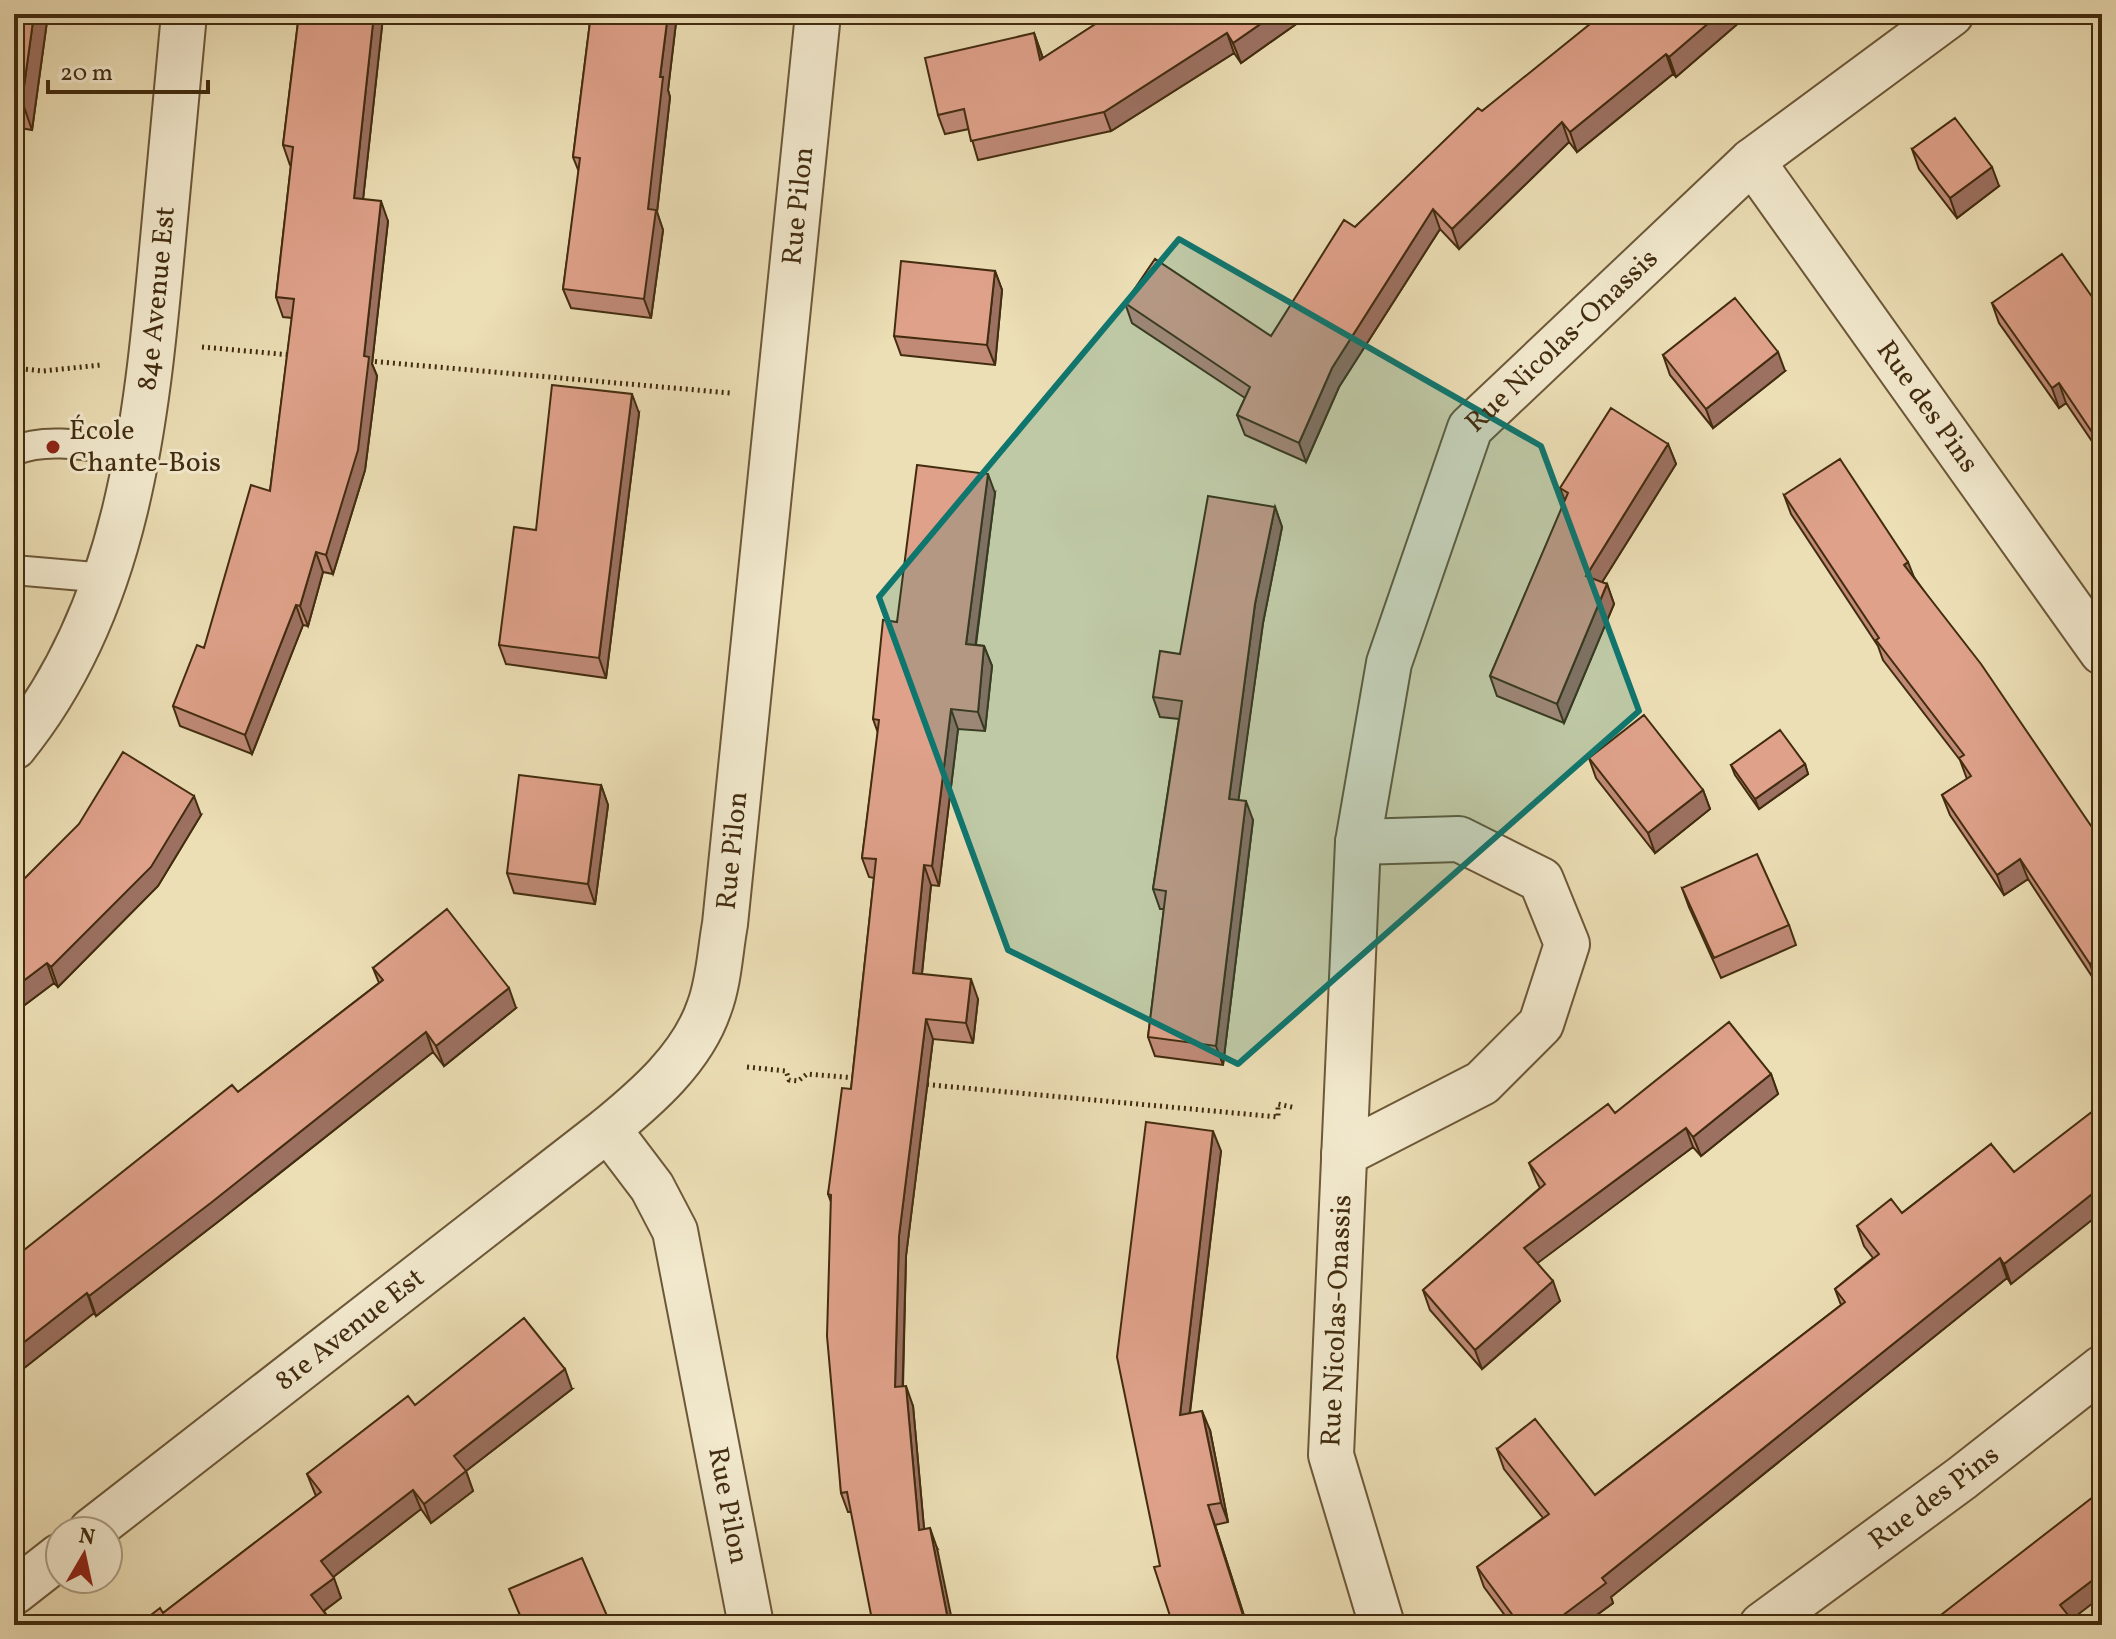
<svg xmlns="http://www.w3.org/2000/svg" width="2116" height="1639" font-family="Vollkorn,serif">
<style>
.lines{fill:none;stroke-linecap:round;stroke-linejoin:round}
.service-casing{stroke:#6c5838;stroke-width:32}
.minor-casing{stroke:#6c5838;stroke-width:48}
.path{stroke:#422c0f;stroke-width:5;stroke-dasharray:2 4;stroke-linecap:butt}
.service{stroke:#f3eacf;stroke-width:28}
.minor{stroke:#f3eacf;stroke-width:44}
.wall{fill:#c08a77;stroke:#422c0f;stroke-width:2}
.shaded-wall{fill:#9c7161;stroke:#422c0f;stroke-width:2}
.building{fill:#dfa18a;stroke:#422c0f;stroke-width:2}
.marked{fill:#0f766e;fill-opacity:0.2;stroke:#0f766e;stroke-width:6;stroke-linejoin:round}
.poi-dot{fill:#8f2418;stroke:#f3eacf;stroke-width:3}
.labels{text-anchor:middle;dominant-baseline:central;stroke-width:6;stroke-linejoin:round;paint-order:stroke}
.street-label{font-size:28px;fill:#422c0f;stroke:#f3eacf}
.poi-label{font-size:28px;fill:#422c0f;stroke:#f3eacf;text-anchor:start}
</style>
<rect width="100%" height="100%" fill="#ecdeb5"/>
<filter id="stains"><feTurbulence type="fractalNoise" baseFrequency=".0025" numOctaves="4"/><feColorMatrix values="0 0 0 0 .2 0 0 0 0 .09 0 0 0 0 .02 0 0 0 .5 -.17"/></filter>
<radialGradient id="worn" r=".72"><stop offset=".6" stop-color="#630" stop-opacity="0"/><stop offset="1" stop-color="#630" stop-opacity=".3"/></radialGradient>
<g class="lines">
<defs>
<path id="service" d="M14,451C50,435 101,449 139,453
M14,570L106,578"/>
<g id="minor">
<path id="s1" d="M1752,161L2102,652"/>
<path id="s2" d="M14,747C128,607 146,423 162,250C169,171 177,93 184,14"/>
<path id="s3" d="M608,1129L652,1187L675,1231L751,1625"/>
<path d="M1344,1154L1482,1083L1541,1024L1567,944L1541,880L1459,839L1358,842"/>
<path id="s4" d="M91,1531L608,1129C647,1097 692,1058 709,1008C719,982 720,951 725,924L818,14"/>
<path d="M14,1592L60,1556"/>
<path id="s5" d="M1382,1625L1331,1455L1358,842L1389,663L1470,428L1752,161L1951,14"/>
<path id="s6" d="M1762,1625L1962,1478L2102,1368"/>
</g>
</defs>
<!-- service casing -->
<use href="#service" class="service-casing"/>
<!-- minor casing -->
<use href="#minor" class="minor-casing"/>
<!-- path -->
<path class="path" d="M202,347L291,355
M369,361L730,393
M14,368L43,371L101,365
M747,1067L786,1071L789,1080L798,1081L807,1074L856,1078
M921,1084L1278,1117V1104L1296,1108"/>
<!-- service -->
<use href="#service" class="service"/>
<!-- minor -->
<use href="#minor" class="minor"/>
</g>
<!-- wall -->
<path class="wall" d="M14,14H48L32,130L14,127Z
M299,14H397V19L383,17L363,199L388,221L372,364L377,376L365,470L333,574L323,572L308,626L303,625L252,754L180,726L173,706L204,648L270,491L292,318L283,317L276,297L291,165H290L283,145Z
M591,14H677L668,90L670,97L657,212L663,230L651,318L571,308L563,289L579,172L573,157Z
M1111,14H1297L1299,22L1241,63L1234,53L1111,131L978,160L969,129L945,134L938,115L1034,33L1043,58Z
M1616,14H1749L1676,77L1673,74L1577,152L1569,142L1459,249L1440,229L1339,387L1306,462L1245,435L1237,415L1245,398L1132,323L1125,303L1271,336L1355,227L1482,111L1605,23Z
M1912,149L1999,186L1957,218L1919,169Z
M995,271L1002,290L995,365L901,355L894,336Z
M1992,303L2102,311V456L2066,403L2059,408L1999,323Z
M1663,355L1785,371L1713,428L1670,375Z
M639,413L606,678L506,664L499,645L536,530Z
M1668,444L1676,464L1602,582L1607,584L1614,604L1564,723L1497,696L1490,676L1565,501L1560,488Z
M995,493L976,645L984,646L992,666L985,731L958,729L939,886L931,885L922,974L978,999L973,1043L933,1039L906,1256L903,1387L913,1406L924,1529L937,1548L851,1512H848L841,1493L831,1202L828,1194L851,1089L874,878L869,877L862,858L878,733L873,719L897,622Z
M1784,495L1914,577L2102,842L2097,984L2028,879L2004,895L1950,815L1942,795L1967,779L1960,760L1883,660L1878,646L1791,514Z
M1275,507L1282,527L1263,623L1238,800L1253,820L1223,1065L1155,1056L1148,1037L1164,909H1160L1153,889L1179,719L1160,717L1153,697L1180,654Z
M1589,758L1703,790L1710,809L1655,853L1596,778Z
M1805,764L1808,774L1759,809L1735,775L1731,765Z
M601,785L608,805L595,904L514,893L507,873Z
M201,815L158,886L58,987L54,983L14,1013V889Z
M1682,888L1789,925L1796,945L1721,978L1689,907Z
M373,968L516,1008L444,1066L433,1052L219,1221L96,1316L94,1313L14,1376V1258L238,1092L379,983Z
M1771,1074L1778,1094L1701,1156L1693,1147L1537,1263L1560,1301L1482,1369L1430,1310L1423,1290L1540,1188L1537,1182L1529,1163L1615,1113Z
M1991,1144L2011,1284L2007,1278L1611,1597L1613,1603L1583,1625H1512L1484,1587L1477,1567L1543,1518L1504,1469L1497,1449L1595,1495L1841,1305L1835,1289L1873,1258L1864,1246L1857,1226L1902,1213Z
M1221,1151L1190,1413L1210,1430L1228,1522L1215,1525L1247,1625H1173L1160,1566Z
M572,1389L466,1471L473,1491L431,1523L421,1509L333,1577L341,1598L324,1611L327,1616L331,1625H138L163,1613L316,1496L307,1474L415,1405Z"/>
<!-- shaded-wall -->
<path class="shaded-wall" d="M34,14H48L32,130L22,101Z
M374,14H382L383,17L361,218L354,198Z
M668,14H677L668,90L670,97L657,212L663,230L651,318L644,299L648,209L660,77Z
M1275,14H1297L1299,22L1241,63L1233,43Z
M1719,14H1749L1676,77L1669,57Z
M1034,33L1041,53L1048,79L1040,60Z
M1227,33L1234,53L1111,131L1104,112Z
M1666,54L1673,74L1577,152L1570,132Z
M1562,122L1569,142L1459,249L1452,229Z
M1992,167L1999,186L1957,218L1950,198Z
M381,201L388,221L372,364L377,376L365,470L333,574L326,555L364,356Z
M1433,209L1440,229L1339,387L1306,462L1299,443L1332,368Z
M995,271L1002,290L995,365L987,345Z
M1778,352L1785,371L1713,428L1706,409Z
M2059,383L2066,403L2059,408L2052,388Z
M632,394L639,413L606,678L599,658Z
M1668,444L1676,464L1594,595L1586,576Z
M988,474L995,493L973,664L966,644Z
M1275,507L1282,527L1263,623L1236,818L1229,799L1255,604Z
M316,552L323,572L308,626L300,606Z
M1908,562L1916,582L1904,565Z
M1607,584L1614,604L1564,723L1557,704Z
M296,605L303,625L252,754L245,735Z
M984,646L992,666L985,731L978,712Z
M951,709L958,729L939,886L932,866Z
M1805,764L1808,774L1759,809L1755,799Z
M601,785L608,805L595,904L588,884Z
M1703,790L1710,809L1655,853L1648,833Z
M194,796L201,815L158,886L58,987L51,967Z
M1246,801L1253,820L1223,1065L1216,1046Z
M2020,859L2028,879L2004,895L1997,875Z
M924,865L931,885L920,992L913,973Z
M2102,956V981L2097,984L2090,964Z
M47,963L54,983L14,1013V988Z
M971,979L978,999L973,1043L966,1023Z
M509,988L516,1008L444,1066L436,1046Z
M926,1019L933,1039L906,1256L902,1407L895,1387L899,1236Z
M426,1032L433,1052L219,1221L96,1316L89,1296Z
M1771,1074L1778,1094L1701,1156L1693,1137Z
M1686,1128L1693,1147L1531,1268L1524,1248Z
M1213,1131L1221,1151L1187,1435L1180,1415Z
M2102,1186V1212L2011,1284L2004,1264Z
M2000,1258L2007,1278L1611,1597L1613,1603L1583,1625H1550L1602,1578Z
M1553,1281L1560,1301L1482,1369L1475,1350Z
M87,1293L94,1313L14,1376V1350Z
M565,1369L572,1389L466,1471L473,1491L431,1523L424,1504L454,1456Z
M906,1386L913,1406L926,1550L919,1530Z
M1202,1411L1210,1430L1228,1522L1221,1503Z
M413,1490L421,1509L328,1581L321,1561Z
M1208,1505L1215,1525L1247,1625H1246Z
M930,1528L937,1548L953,1625H949Z
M2102,1573V1596L2067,1623L2060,1605Z
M334,1578L341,1598L318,1615L311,1595Z
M327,1616L331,1625H316Z"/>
<!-- building -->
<path class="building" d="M14,14H34L22,101L14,100Z
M299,14H374L354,198L381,201L364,356L369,357L358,450L326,555L316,552L300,606L296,605L245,735L173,706L197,645L204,648L251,485L270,491L294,299L276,297L293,147L283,145Z
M591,14H668L660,77H663L648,209L656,210L644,299L563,289L580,158L573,157Z
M1111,14H1275L1233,43L1227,33L1104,112L971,141L964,109L938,115L925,58L1034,33L1040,60Z
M1616,14H1719L1669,57L1666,54L1570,132L1562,122L1452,229L1433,209L1332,368L1299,443L1237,415L1250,387L1125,303L1155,259L1271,336L1344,220L1355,227L1478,108L1482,111L1600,16L1605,23Z
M1955,118L1992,167L1950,198L1912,149Z
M2062,254L2102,311V447L2059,383L2052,388L1992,303Z
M901,261L995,271L987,345L894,336Z
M1735,298L1778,352L1706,409L1663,355Z
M552,385L632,394L599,658L499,645L514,527L536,530Z
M1611,408L1668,444L1586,576L1607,584L1557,704L1490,676L1568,493L1560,488Z
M1840,459L1908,562L1904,565L1981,664L2102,842V956L2090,964L2020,859L1997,875L1942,795L1971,776L1959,758L1964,755L1876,640L1879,638L1784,495Z
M917,465L988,474L966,644L984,646L978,712L951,709L932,866L924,865L913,973L971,979L966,1023L926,1019L899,1236L895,1387L906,1386L919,1530L930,1528L949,1625H873L847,1492L841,1493L827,1336L831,1195L828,1194L842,1088L851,1089L876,859L862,858L879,720L873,719L883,620L897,622Z
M1208,496L1275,507L1255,604L1229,799L1246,801L1216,1046L1148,1037L1166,891L1153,889L1182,701L1153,697L1160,651L1180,654Z
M1644,715L1703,790L1648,833L1589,758Z
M1780,730L1805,764L1755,799L1731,765Z
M123,752L194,796L151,867L51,967L47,963L14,988V889L79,824Z
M519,775L601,785L588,884L507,873Z
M1757,854L1789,925L1714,958L1682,888Z
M447,909L509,988L436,1046L426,1032L212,1202L89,1296L87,1293L14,1350V1258L232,1085L238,1092L383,980L373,968Z
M1729,1022L1771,1074L1693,1137L1686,1128L1524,1248L1553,1281L1475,1350L1423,1290L1545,1184L1529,1163L1608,1104L1615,1113Z
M2102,1104V1186L2004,1264L2000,1258L1602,1578L1606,1583L1550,1625H1520L1477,1567L1549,1514L1497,1449L1535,1419L1595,1495L1845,1302L1835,1289L1879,1254L1857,1226L1891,1199L1902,1213L1991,1144L2014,1172Z
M1146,1122L1213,1131L1180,1415L1202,1411L1221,1503L1208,1505L1246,1625H1173L1154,1567L1160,1566L1117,1357Z
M524,1318L565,1369L454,1456L466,1471L424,1504L413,1490L321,1561L334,1578L311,1595L327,1616L316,1625H138L160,1608L163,1613L321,1492L307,1474L408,1396L415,1405Z
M2102,1490V1573L2060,1605L2076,1625H1928Z
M582,1558L611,1625H524L509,1589Z"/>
<!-- marked area -->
<path class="marked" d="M1179,239L1541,446L1639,711L1238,1064L1008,950L879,597Z"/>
<!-- markers -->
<circle class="poi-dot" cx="53" cy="447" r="8"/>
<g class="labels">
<!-- street labels -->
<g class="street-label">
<text stroke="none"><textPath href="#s4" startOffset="1622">Rue Pilon</textPath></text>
<text stroke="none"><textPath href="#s2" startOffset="478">84e Avenue Est</textPath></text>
<text stroke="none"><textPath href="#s5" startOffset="1348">Rue Nicolas-Onassis</textPath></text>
<text stroke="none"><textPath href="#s1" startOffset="302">Rue des Pins</textPath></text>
<text stroke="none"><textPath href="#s4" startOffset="974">Rue Pilon</textPath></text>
<text stroke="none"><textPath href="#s5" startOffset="312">Rue Nicolas-Onassis</textPath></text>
<text stroke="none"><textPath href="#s4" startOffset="328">81e Avenue Est</textPath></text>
<text stroke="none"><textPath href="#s6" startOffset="214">Rue des Pins</textPath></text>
<text stroke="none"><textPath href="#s3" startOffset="402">Rue Pilon</textPath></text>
</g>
<!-- poi labels -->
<g class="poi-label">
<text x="69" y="431">École<tspan x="69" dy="32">Chante-Bois</tspan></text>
</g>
</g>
<!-- margin -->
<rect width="2116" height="1639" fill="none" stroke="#ecdeb5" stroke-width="48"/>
<rect x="16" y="16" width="2084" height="1607" fill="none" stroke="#422c0f" stroke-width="4"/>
<rect x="24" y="24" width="2068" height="1591" fill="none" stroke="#422c0f" stroke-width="2"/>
<!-- north arrow -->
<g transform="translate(84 1555) rotate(9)"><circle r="38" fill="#f3eacf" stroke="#ac9e82" stroke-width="2"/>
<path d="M0-6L14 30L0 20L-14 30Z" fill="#8f2418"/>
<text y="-12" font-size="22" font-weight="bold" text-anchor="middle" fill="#422c0f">N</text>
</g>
<!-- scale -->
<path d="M48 80v12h160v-12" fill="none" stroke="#422c0f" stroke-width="4"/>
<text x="60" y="80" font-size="24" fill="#422c0f" stroke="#f3eacf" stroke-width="6" paint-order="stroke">20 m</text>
<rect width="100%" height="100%" filter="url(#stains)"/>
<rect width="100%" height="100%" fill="url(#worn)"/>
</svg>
